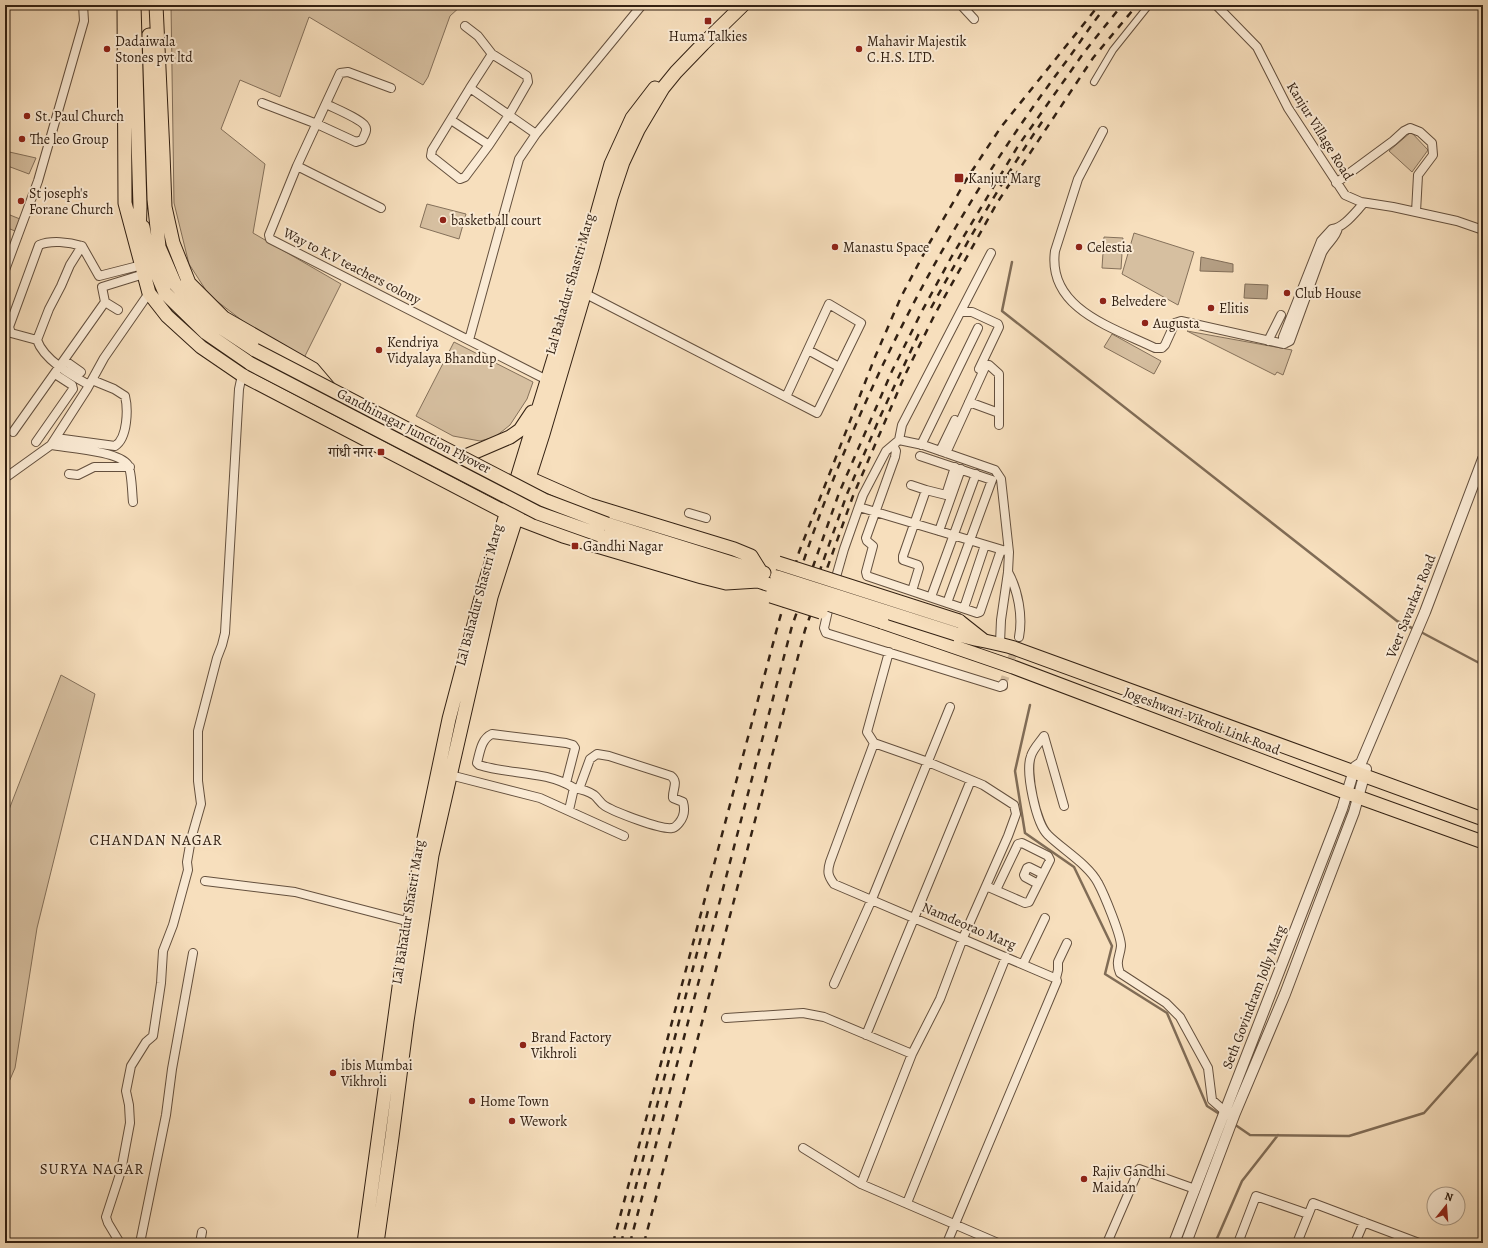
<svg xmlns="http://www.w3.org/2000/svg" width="1488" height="1248" font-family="Alegreya,'Noto Serif Devanagari',serif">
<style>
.green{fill:#d6bfa0;stroke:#84705a}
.water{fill:#b49e83;stroke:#806c56}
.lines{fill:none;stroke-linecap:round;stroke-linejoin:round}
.stream{stroke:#806c56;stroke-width:2.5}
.minor-tunnel{stroke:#d0b99b;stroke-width:8;stroke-dasharray:8 4;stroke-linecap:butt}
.pedestrian-casing{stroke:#64503e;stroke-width:8}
.minor-casing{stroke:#64503e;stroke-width:10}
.tertiary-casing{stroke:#64503e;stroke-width:12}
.primary-casing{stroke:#332113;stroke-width:15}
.pedestrian{stroke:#faead4;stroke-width:6}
.minor{stroke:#faead4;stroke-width:8}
.tertiary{stroke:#faead4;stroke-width:10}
.primary{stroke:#f7dfbd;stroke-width:13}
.rail{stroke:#332113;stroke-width:2.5;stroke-dasharray:7 7;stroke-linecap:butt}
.primary-bridge-casing{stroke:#332113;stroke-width:15;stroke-linecap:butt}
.primary-bridge{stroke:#f7dfbd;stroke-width:13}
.poi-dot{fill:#8f2418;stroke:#faead4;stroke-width:1.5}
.labels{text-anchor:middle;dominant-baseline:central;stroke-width:4;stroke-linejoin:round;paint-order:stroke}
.poi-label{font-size:14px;fill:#332113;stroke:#faead4;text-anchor:start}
.street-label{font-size:14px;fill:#332113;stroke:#faead4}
.neighbourhood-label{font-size:15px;letter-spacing:1px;fill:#332113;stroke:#faead4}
</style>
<rect width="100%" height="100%" fill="#f7dfbd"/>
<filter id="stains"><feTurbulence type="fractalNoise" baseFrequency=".005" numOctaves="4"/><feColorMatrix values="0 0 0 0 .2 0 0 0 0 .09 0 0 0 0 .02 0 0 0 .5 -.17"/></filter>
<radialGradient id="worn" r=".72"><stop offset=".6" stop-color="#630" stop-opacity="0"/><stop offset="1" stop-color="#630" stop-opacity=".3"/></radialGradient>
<!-- green -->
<path class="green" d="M171,5H462L450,16L428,77L423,85L309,17L280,97L240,80L221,129L265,164L253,233L341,284L304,358L244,322L209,295L189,264L174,203Z
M1411,132L1428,150L1412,172L1389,151Z
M5,151L36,158L29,174L5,165Z
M427,204L466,214L459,239L420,227Z
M5,213L20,219L15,231L5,227Z
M1134,233L1194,252L1178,305L1122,274Z
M1104,237L1123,238L1121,269L1102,268Z
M1187,331L1292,350L1283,375L1277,372L1275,375Z
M1112,334L1161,361L1154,374L1104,347Z
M454,342L533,382L527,399L510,425L495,437L480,441L453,436L416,416Z
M61,675L95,694L37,928L15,1068L5,1091V820Z"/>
<!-- water -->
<path class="water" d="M1201,257L1233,264V272L1200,271Z
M1245,284L1268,285L1267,299L1244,298Z"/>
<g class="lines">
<!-- stream -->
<path class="stream" d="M1012,262L1002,311L1397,621L1414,629
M1419,631L1483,665
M1030,705L1015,771L1025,833L1074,867L1112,946L1105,974L1167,1013L1207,1106L1221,1115
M1234,1124L1250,1135L1349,1136L1424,1113L1483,1047
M1215,1243L1242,1181L1278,1135"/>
<!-- minor-tunnel -->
<path class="minor-tunnel" d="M1003,684L1016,645"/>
<defs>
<path id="pedestrian" d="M1094,82L1113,50L1149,5"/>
<path id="minor" d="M961,5L974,19
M1216,5L1257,47L1288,108L1345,195L1361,202L1393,207L1457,221L1483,230
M465,26L478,36L492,54
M391,88L348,72L340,73L297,166L269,235L270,239L547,380
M470,88L432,150L431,156L460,179L465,177L489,145L509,115L528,82L527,76L492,54L470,88L536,134
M262,103L317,124L356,142L362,140C364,136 368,130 365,126C361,119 334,108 326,104
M451,120L489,145
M1103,131L1078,179L1055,251C1047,309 1114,328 1155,348H1162L1165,345L1175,323L1181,321L1284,344
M297,166L381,208
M1336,183L1393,141L1404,131L1410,128L1420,132L1432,143L1433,155L1418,175L1416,212
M1338,228C1336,238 1327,243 1322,253L1290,341L1284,344L1283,337L1321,241L1332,229C1344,228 1356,211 1364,203
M82,246L70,265L61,286L49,309L37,340L11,333L9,327L39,245C51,240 69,242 82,246L99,276L142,265
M5,270L38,181L84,21L83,5
M584,293L817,413L861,323L829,304L786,397
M105,302L118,310
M961,312H972L998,324L999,327L979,369
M37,340C44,360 71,375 89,385
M469,340L519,159L536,134L642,5
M1268,341L1281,315
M808,350L839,367
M64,360L81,372
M999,413V425
M13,432L105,302L102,287L144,274
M56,438L115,446C128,438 128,408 125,396L114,389L92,380
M899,440L923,445L995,470L1001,479L1009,552L1008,572L1001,620L1000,643
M36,442L73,389L72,385L55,374
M51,445C68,448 119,451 128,465C132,472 132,494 133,502
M893,445L896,451L895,457L866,538L867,541L873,546L866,572L867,576L977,613L980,612L1001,550
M921,445L978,328
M940,451L955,420
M946,453L986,365H989L999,374V413L969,402
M920,456L992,480L947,603
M69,474L78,475L94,467H130
M5,478L51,445L87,389L104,358L149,293
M911,485L926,490
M859,507L1006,551
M689,513L706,518
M939,531L961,469
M1008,572C1018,590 1023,616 1019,637
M834,584L844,549L863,495L886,451L899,440L902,425L991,253
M912,591L919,568L918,565L903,560V556L926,490L946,495L955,467
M931,597L976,474
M830,602L824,628L826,633L1000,687L1003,686V684
M964,608L985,545
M889,652L867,732L874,743L830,862C827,872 828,876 834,884L1052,977L1056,978L1057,981L947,1243
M450,775L540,798L624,836
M566,783L575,748L573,745L566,743L492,734C481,739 480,752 477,763L479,765C510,775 545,770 574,788
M1064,806L1044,736C1040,742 1033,749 1031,756C1025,771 1036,824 1048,835C1062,849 1089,865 1098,883C1104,894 1121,935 1121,946C1120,957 1115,961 1120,973L1166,1003L1180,1017L1208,1068L1212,1100L1229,1115
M569,810L574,788C580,789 588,791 594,795C598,798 600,803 605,806C615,812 661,830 672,828C675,828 677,825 679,823C684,817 685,809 683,802L673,798C672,790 679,782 671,776L609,756L597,754L590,759L579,789
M205,881L295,892L414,923
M1038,884L1025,877L1024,875L1027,868L1029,867L1043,874
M986,886L1025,903L1029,902L1050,860L1048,856L1022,843L1018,844L996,890
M1023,964L1045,918
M1056,978L1058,970V962L1067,943
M834,984L872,899L950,707
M726,1018L803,1013L824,1017L912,1054
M866,1035L971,780
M803,1148L861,1184L998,1243
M861,1184L912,1054L940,999L963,938L1008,836L1016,814L1014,805L983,785L928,762L874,743
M907,1203L1006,957
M120,1243L108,1223L106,1217L121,1171L130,1123L129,1105L126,1091L131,1066L146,1042L153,1036L161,983L163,951L173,925L188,870L187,862L191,839L201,804L198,781V731L217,658L222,645L225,633L239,389L242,375
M140,1243L166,1115L172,1069L193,953
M200,1243L202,1232
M1107,1243L1139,1169L1195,1189
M1238,1243L1256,1196L1308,1214
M1297,1243L1313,1203L1419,1243
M1355,1243L1364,1222"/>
<path id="tertiary" d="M1174,1243L1342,809L1355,767L1361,763L1425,612L1483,459
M1186,1243L1235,1113L1285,994L1314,917L1354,812L1366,769"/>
<path id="primary" d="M124,5L125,203L149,293L167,316L201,347L242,375L516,518L563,536L702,577L726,583L758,581L773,586
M134,5L140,207L139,239
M156,5L163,153L165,207L173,243L189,283L224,318L313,369L330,389
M149,35L154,199L159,247L175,284L208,319L255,350
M143,227L148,253L165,293L206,333L251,364
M454,461L510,437L520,430L532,412
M521,479L529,478L590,505L734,549L751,556L761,572
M607,524L764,573
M600,535L746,578
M959,621L983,640
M882,622L1013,667L1347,793L1483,842
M956,634C975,640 995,642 1014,648L1483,819
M364,1243L400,980L423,843L449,719L485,583L584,260L611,164L632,118L655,88
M377,1243L392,1137L407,1021L432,855L491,597L543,434L592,268L611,198L623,162L638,130L663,88L676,72L703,44L743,5"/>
</defs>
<!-- pedestrian casing -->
<use href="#pedestrian" class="pedestrian-casing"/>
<!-- minor casing -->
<use href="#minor" class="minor-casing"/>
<!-- tertiary casing -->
<use href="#tertiary" class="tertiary-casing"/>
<!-- primary casing -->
<use href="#primary" class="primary-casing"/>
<!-- pedestrian -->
<use href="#pedestrian" class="pedestrian"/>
<!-- minor -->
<use href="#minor" class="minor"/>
<!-- tertiary -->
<use href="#tertiary" class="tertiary"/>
<!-- primary -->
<use href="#primary" class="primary"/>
<!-- rail -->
<path class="rail" d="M931,308C967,242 1004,177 1046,116
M819,573L847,494L880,417L921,329
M795,587C856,397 948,218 1068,59C1081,41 1093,22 1107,5
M613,1243L779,621L799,552L875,357L901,297L930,242L968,177L1001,127L1099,5
M621,1243L709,907
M630,1243L792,626L839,493L892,371L922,311L952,256L1018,146L1085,51L1122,5
M644,1243L805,630L853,496L905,375L935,314L997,203L1093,58L1137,5"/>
<defs>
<path id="primary-bridge" d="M255,350L544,500L607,524
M251,364L538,513L600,535
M778,563L959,621
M777,577L956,634
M773,586L882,622
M771,596L821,612"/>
</defs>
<!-- primary-bridge casing -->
<use href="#primary-bridge" class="primary-bridge-casing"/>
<!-- primary-bridge -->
<use href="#primary-bridge" class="primary-bridge"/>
</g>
<!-- markers -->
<g class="poi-dot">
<rect x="704" y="17" width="8" height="8" rx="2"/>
<circle cx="107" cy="49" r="4"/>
<circle cx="859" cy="49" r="4"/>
<circle cx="27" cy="116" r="4"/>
<circle cx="22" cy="139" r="4"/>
<rect x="954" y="173" width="10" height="10" rx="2"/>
<circle cx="21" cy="201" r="4"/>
<circle cx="443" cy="220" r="4"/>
<circle cx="835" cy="247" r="4"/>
<circle cx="1079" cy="247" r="4"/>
<circle cx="1287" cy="293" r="4"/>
<circle cx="1103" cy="301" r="4"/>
<circle cx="1211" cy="308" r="4"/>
<circle cx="1145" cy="323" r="4"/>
<circle cx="379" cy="350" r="4"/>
<rect x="377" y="448" width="8" height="8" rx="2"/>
<rect x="571" y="542" width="8" height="8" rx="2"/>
<circle cx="523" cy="1045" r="4"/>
<circle cx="333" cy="1073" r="4"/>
<circle cx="472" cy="1101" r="4"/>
<circle cx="512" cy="1121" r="4"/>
<circle cx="1084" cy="1179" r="4"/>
</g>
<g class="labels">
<!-- poi labels -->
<g class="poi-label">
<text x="708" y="36" text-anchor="middle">Huma Talkies</text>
<text x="115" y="41">Dadaiwala<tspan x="115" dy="16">Stones pvt ltd</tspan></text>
<text x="867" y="41">Mahavir Majestik<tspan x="867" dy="16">C.H.S. LTD.</tspan></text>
<text x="35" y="116">St. Paul Church</text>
<text x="30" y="139">The leo Group</text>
<text x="968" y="178">Kanjur Marg</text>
<text x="29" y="193">St joseph's<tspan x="29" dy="16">Forane Church</tspan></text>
<text x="451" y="220">basketball court</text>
<text x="843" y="247">Manastu Space</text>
<text x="1087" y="247">Celestia</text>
<text x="1295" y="293">Club House</text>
<text x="1111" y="301">Belvedere</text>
<text x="1219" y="308">Elitis</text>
<text x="1153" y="323">Augusta</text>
<text x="387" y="342">Kendriya<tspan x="387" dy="16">Vidyalaya Bhandup</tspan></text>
<text x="373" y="452" text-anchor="end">गांधी नगर</text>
<text x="583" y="546">Gandhi Nagar</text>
<text x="531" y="1037">Brand Factory<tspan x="531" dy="16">Vikhroli</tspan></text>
<text x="341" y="1065">ibis Mumbai<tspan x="341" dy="16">Vikhroli</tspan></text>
<text x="480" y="1101">Home Town</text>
<text x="520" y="1121">Wework</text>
<text x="1092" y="1171">Rajiv Gandhi<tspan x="1092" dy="16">Maidan</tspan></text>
</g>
<!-- street labels -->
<g class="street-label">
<text transform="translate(1320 131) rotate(58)">Kanjur Village Road</text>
<text transform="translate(352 266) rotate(27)">Way to K.V teachers colony</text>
<text transform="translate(570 284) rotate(-74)">Lal Bahadur Shastri Marg</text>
<text transform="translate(414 431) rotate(27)">Gandhinagar Junction Flyover</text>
<text transform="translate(479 595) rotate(-75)">Lal Bahadur Shastri Marg</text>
<text transform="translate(1411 606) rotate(-68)">Veer Savarkar Road</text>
<text transform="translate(1202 721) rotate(21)">Jogeshwari-Vikroli Link Road</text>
<text transform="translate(408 912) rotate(-81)">Lal Bahadur Shastri Marg</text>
<text transform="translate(969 926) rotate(23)">Namdeorao Marg</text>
<text transform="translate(1254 997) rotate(-69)">Seth Govindram Jolly Marg</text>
</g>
<!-- neighbourhood labels -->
<g class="neighbourhood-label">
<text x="156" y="840">CHANDAN NAGAR</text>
<text x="92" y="1169">SURYA NAGAR</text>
</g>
</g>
<!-- margin -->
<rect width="1488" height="1248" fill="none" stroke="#f7dfbd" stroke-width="20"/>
<rect x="6" y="6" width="1476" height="1236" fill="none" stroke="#332113" stroke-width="2"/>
<rect x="10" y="10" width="1468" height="1228" fill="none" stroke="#332113"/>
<!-- north arrow -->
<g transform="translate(1446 1206) rotate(17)"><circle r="19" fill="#faead4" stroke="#aa9a87"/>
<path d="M0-3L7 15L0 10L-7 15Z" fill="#8f2418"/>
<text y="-6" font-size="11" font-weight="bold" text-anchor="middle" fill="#332113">N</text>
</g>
<rect width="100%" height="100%" filter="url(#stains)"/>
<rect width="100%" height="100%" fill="url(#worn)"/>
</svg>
